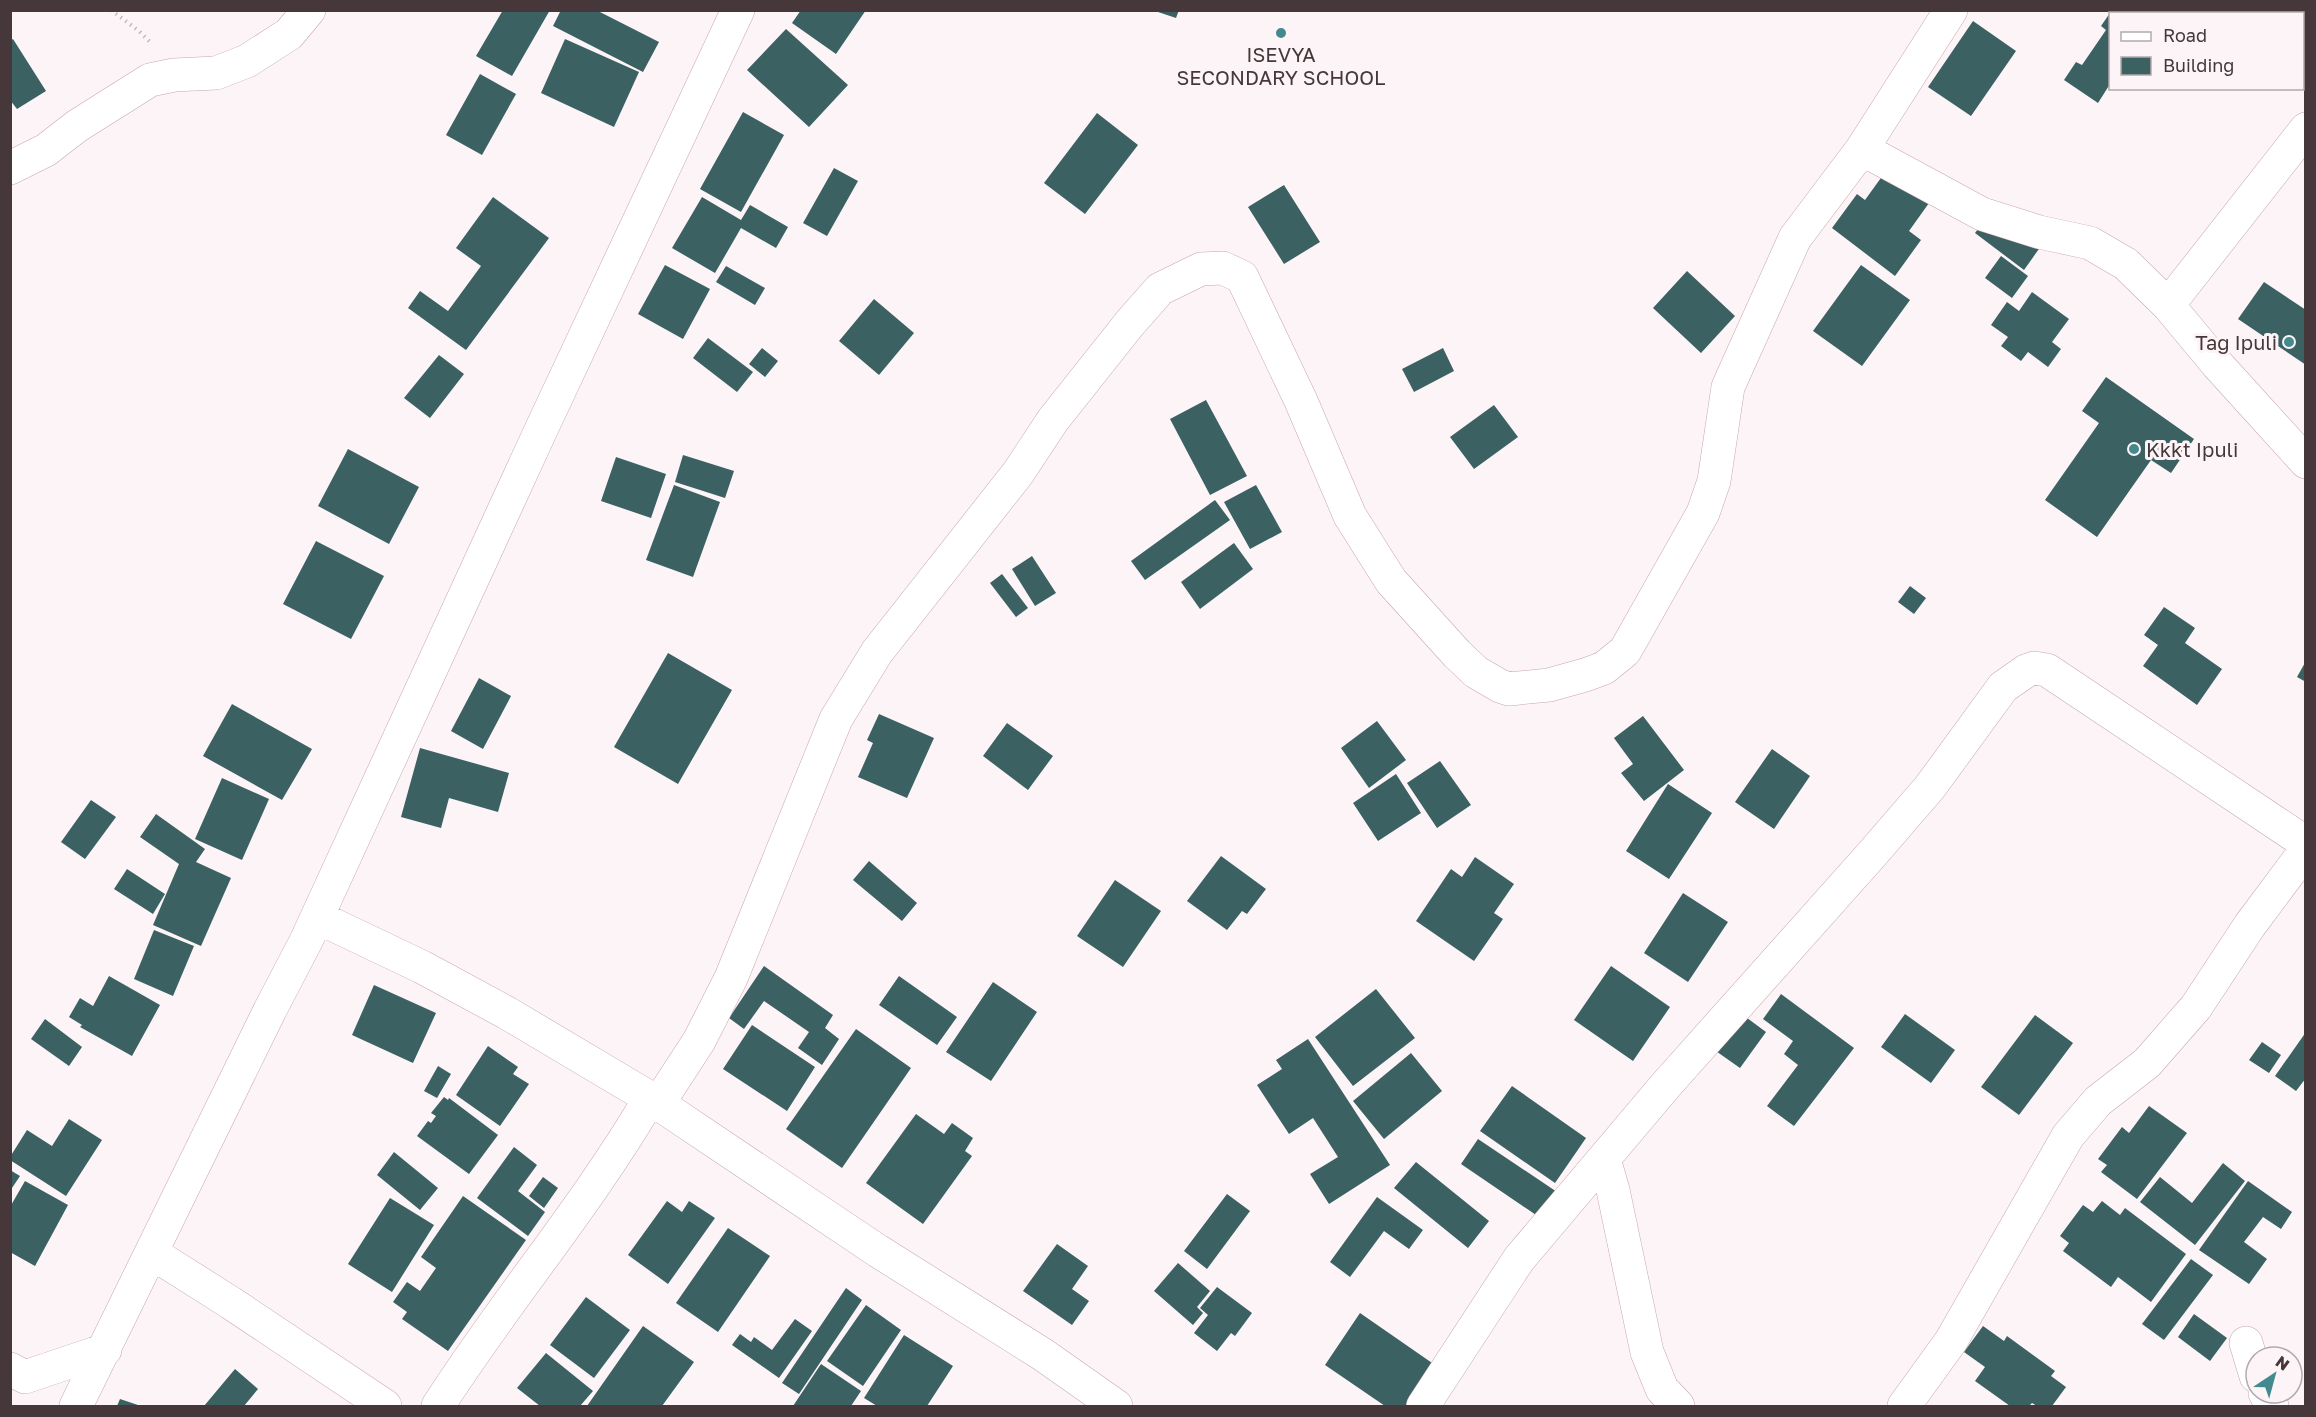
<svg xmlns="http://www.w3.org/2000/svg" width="2316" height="1417" font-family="'Golos Text',sans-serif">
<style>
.building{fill:#3c6163}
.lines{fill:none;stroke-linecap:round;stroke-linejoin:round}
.minor-casing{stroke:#c9a6ac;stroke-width:34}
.path{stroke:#c5bbbd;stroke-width:4;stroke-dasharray:1.5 4.5;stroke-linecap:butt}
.minor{stroke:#fff;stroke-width:33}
.poi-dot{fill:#438a8f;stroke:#fcf4f6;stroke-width:2}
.labels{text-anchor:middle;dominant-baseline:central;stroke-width:6;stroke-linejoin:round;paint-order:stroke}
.poi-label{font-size:20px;fill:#46383a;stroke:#fcf4f6}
</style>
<rect width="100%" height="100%" fill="#fcf4f6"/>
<!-- building -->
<path class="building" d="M503,10H550L512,76L476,56Z
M561,10H596L659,42L643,72L553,26Z
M801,10H866L836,54L792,23Z
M1152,10H1179L1176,18Z
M2112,10H2120L2124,14H2110V84L2098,103L2064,80L2076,62L2082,65L2106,30L2101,26Z
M2187,10H2208L2206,14H2191Z
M1973,21L2016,51L1971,116L1928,87Z
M786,29L848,85L809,127L747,70Z
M13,39L46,91L17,109L10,100V41Z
M565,39L639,72L614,127L541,93Z
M480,74L516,94L482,155L446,135Z
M743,112L784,135L741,212L700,189Z
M1097,113L1138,145L1085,214L1044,183Z
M1891,164L1934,196L1909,231L1921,240L1895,276L1832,228L1857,194L1865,200Z
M834,168L858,181L827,236L803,223Z
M1284,185L1320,242L1284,264L1248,207Z
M493,197L549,238L466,350L408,308L420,291L448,311L481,266L456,248Z
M702,197L741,220L750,205L788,227L776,248L741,228L715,273L672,248Z
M1993,209L2041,246L2024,270L1975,233Z
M2001,256L2028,276L2012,298L1985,278Z
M665,265L710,289L683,339L638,314Z
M1861,265L1910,300L1862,366L1813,331Z
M726,266L765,288L755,305L716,282Z
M1687,271L1735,316L1701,353L1653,308Z
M2264,282L2306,310V365L2238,319Z
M2032,292L2069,319L2052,342L2061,349L2048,367L2028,352L2021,361L2001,346L2008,337L1991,325L2007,302L2019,311Z
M874,299L914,333L879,375L839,341Z
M708,338L753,372L737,392L693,358Z
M762,348L778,361L765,377L749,364Z
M1443,348L1454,371L1414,392L1402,369Z
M439,355L464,374L430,418L404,398Z
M2106,377L2194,439L2171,473L2151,460L2097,537L2045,500L2099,423L2082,411Z
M1206,400L1247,476L1210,495L1170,419Z
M1494,405L1518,437L1474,469L1450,437Z
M348,449L419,487L389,544L318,506Z
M683,455L734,471L725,498L675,482Z
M616,457L666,474L651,518L601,501Z
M674,485L720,502L693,577L646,560Z
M1256,485L1282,532L1250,549L1224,502Z
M1215,500L1230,520L1145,580L1131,561Z
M316,541L384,576L351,639L283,604Z
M1234,543L1253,569L1200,609L1181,582Z
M1032,556L1056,593L1035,606L1012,569Z
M1002,574L1028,608L1016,617L990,583Z
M1910,586L1926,598L1914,614L1898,602Z
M2164,607L2195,628L2185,643L2222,669L2197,705L2143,666L2158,645L2144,635Z
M668,653L732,690L678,784L614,747Z
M2306,661V682L2297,677Z
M479,678L511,696L483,749L451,731Z
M232,704L312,749L282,800L203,756Z
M879,714L934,738L907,798L858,777L873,743L867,740Z
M1643,716L1684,770L1644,801L1621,773L1633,764L1614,738Z
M1377,721L1406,760L1369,788L1341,748Z
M1007,723L1053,756L1028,790L983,756Z
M420,748L509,773L498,812L449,798L441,828L401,817Z
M1772,749L1810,776L1774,829L1735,802Z
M1440,761L1471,805L1437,828L1407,783Z
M1396,774L1421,813L1378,841L1353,803Z
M222,778L269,799L242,860L195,839Z
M1668,784L1712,813L1669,879L1626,851Z
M91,800L116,817L85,859L61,842Z
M156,814L205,849L196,862L231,878L201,946L153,925L179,864L140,837Z
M1221,856L1266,889L1247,914L1242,911L1227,930L1187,901Z
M1475,857L1514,884L1494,913L1503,919L1474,961L1416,921L1451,869L1462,877Z
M869,861L917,903L902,921L853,880Z
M127,869L165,894L153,914L114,889Z
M1115,880L1161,911L1123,967L1077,936Z
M1683,893L1728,922L1688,982L1644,953Z
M154,930L194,946L173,996L134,979Z
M764,966L833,1015L825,1028L839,1039L822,1065L798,1048L809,1032L764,1001L744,1029L729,1018Z
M1611,966L1670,1007L1633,1061L1574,1020Z
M109,976L160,1005L132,1056L80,1027L82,1025L69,1017L80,998L93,1006Z
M899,976L957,1017L937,1045L879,1005Z
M993,982L1037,1012L991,1081L946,1052Z
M374,985L436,1013L413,1063L352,1035Z
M1376,989L1415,1038L1353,1086L1315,1037Z
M1781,994L1854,1048L1794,1126L1767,1106L1798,1065L1784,1054L1793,1041L1763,1019Z
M1739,1012L1766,1032L1740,1068L1713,1049Z
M1905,1014L1955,1050L1931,1083L1881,1047Z
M2035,1015L2073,1043L2019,1115L1981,1087Z
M45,1019L82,1047L69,1066L31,1039Z
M752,1025L815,1067L787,1111L723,1069Z
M856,1029L911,1068L842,1168L786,1129Z
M2306,1032V1078L2296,1091L2275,1076Z
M1308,1039L1390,1165L1329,1204L1310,1174L1338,1157L1313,1118L1289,1134L1257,1085L1282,1069L1276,1060Z
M2262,1042L2281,1055L2269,1073L2249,1060Z
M488,1046L518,1067L513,1074L529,1084L500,1126L456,1095Z
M1411,1053L1442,1091L1384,1139L1353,1101Z
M438,1066L451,1074L437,1098L424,1091Z
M1512,1086L1586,1138L1555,1183L1480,1131Z
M444,1097L448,1100L449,1098L498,1135L469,1174L417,1136L428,1121L431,1123L436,1116L431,1113Z
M2149,1106L2187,1133L2137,1199L2101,1172L2107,1165L2098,1159L2122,1127L2129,1133Z
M916,1114L944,1134L952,1123L973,1138L965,1151L972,1156L923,1224L866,1183Z
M69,1119L102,1140L66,1196L10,1160V1157L27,1130L52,1146Z
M1478,1139L1557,1192L1539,1217L1461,1164Z
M514,1147L537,1165L518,1191L545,1212L528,1236L477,1198Z
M394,1152L438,1188L420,1210L377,1175Z
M1416,1162L1489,1221L1468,1248L1394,1188Z
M2223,1163L2245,1181L2195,1245L2140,1202L2160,1177L2192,1203Z
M10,1170L20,1176L10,1191Z
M543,1177L558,1188L544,1208L529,1196Z
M25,1181L68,1205L35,1266L10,1252V1207Z
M2248,1181L2292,1212L2281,1229L2263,1217L2244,1242L2267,1259L2249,1284L2199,1250Z
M1227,1194L1250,1211L1207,1269L1184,1251Z
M463,1196L526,1240L448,1351L402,1319L407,1312L393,1302L407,1282L420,1291L436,1268L421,1257Z
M1377,1197L1423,1230L1409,1249L1384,1231L1350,1277L1330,1262Z
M390,1198L434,1225L392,1292L348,1264Z
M667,1201L682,1212L689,1201L715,1218L668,1284L628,1255Z
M2102,1201L2120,1215L2125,1208L2186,1254L2151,1302L2118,1277L2111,1287L2063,1251L2069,1243L2060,1236L2083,1205L2093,1212Z
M728,1228L770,1256L718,1332L676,1303Z
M1057,1244L1088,1266L1072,1289L1089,1301L1072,1325L1023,1291Z
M2191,1259L2213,1275L2164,1340L2142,1324Z
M1178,1263L1210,1291L1197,1307L1203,1313L1193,1325L1154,1291Z
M1217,1287L1252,1313L1235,1336L1231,1333L1217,1351L1194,1333L1208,1315L1200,1308Z
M846,1288L862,1300L799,1394L782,1383Z
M586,1297L630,1330L594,1378L550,1345Z
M866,1305L901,1330L863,1386L827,1361Z
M1360,1313L1435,1365L1407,1406H1385L1325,1365Z
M2194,1314L2227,1338L2210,1361L2178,1337Z
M795,1319L812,1331L779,1378L732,1345L740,1334L751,1342L754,1337L772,1350Z
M643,1326L694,1362L662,1406H587Z
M1983,1326L2004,1341L2007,1336L2055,1371L2051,1376L2066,1387L2052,1406H2037L2032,1403L2029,1406H2010L1975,1381L1985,1367L1964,1352Z
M904,1335L953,1366L927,1406H877L864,1398Z
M546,1353L593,1391L580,1406H540L517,1388Z
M821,1364L861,1391L851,1406H793Z
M235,1369L258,1389L244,1406H204Z
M120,1399L141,1406H117Z"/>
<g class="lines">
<defs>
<path id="minor" d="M1862,149L1982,214L2039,232L2090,243L2126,264L2168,305L2217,364L2306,462
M10,168L46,150L77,126L150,80L174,75L216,73L247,61L289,34L309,10
M2168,305L2306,129
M317,917L422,967L507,1013L650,1098L878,1251L1042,1354L1116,1406
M658,1104L699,1041L731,978L836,719L877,652L1018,473L1053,420L1130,323L1160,289L1201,269L1223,268L1242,277L1301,401L1350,516L1391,581L1457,654L1476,672L1500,686L1509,689L1549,685L1585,675L1604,668L1625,651L1703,513L1714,481L1728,387L1795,238L1862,149L1951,10
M1604,1159L1613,1190L1647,1352L1662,1389L1678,1406
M152,1253L231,1303L385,1406
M2246,1343L2256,1376
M10,1369L25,1377L105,1350
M2265,1393L2272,1406
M76,1406L270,1010L306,941L540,432L738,10
M438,1406C505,1301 587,1206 650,1098
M1423,1406L1519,1259L1666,1085L1873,853L1930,787L2003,687L2026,671L2034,668L2047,670L2306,843
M1904,1406L1951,1341L2068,1136L2098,1101L2147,1063L2196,1007L2250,925L2306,850"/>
</defs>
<!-- minor casing -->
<use href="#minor" class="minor-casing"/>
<!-- path -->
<path class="path" d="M111,10L139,31L152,44"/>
<!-- minor -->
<use href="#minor" class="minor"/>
</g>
<!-- markers -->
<g class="poi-dot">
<circle cx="1281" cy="33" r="6"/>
<circle cx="2289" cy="342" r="6"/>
<circle cx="2134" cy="449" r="6"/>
</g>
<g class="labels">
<!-- poi labels -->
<g class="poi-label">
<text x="1281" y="54">ISEVYA<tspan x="1281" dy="23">SECONDARY SCHOOL</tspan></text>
<text x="2277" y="342" text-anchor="end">Tag Ipuli</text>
<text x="2146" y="449" text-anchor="start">Kkkt Ipuli</text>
</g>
</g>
<!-- border -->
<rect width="2316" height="1417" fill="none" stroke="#46383a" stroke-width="24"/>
<!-- legend -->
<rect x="2109" y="12" width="195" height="78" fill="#fcf4f6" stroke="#b3a9ab" stroke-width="1.5"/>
<rect x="2121" y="32" width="30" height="9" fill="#ffffff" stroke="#b3a9ab" stroke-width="1.5"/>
<text x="2163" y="42" font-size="18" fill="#46383a">Road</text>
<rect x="2121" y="57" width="30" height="18" fill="#3c6163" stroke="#b3a9ab" stroke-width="1.5"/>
<text x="2163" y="72" font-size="18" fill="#46383a">Building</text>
<!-- north arrow -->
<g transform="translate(2274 1375) rotate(36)"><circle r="28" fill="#fcf4f6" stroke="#b3a9ab" stroke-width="1.5"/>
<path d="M0-4.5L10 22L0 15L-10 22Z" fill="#438a8f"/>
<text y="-9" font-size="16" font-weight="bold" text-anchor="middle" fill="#46383a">N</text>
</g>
</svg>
